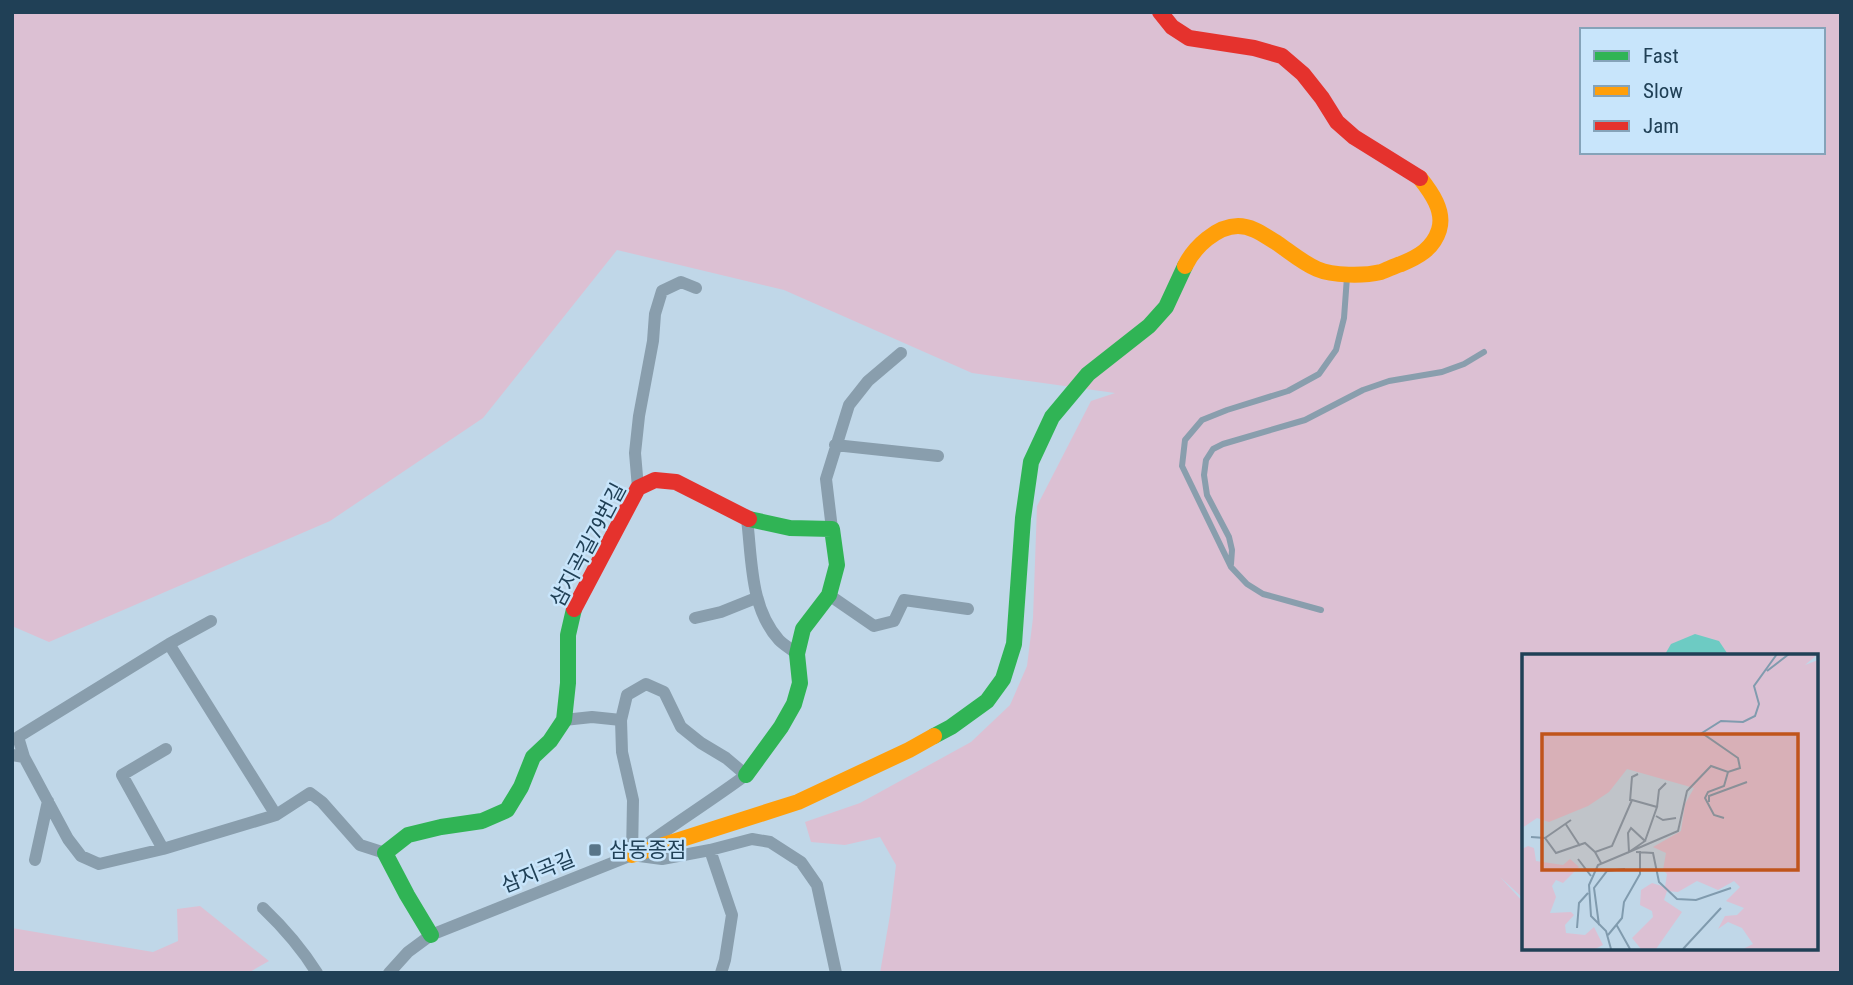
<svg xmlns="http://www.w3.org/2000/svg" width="1853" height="985" font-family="'Roboto Condensed','Noto Sans KR',sans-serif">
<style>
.green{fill:#dcc0d3;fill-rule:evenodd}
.water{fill:#6dcbc3}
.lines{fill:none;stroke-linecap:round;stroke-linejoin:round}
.lane{stroke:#899ead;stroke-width:6}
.street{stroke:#899ead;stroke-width:12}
.fast{stroke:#30b455;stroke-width:16}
.slow{stroke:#ff9f0a;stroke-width:16}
.jam{stroke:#e5322d;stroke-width:16}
.poi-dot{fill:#587589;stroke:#c8e5fb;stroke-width:2.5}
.labels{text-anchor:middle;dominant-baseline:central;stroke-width:5;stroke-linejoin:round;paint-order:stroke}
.street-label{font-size:21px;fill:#204056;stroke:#c8e5fb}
.poi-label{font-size:21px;fill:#204056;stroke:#c8e5fb;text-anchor:start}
.inset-road{fill:none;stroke:#809bae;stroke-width:2}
.view{fill:#c0541b;fill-opacity:0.15;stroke:#c0541b;stroke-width:3.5}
.inset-edge{fill:none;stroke:#204056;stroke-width:3.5}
</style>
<rect width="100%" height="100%" fill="#c0d7e8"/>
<!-- green -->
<path class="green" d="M12,12H1841V973H880L890,915L896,865L880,837L845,845L811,842L805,822L860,803L971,742L1010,705L1027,666L1033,618L1037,506L1091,401L1115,393L972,373L784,290L617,250L483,418L330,521L49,642L12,626ZM1582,30H1823V152H1582ZM1524,656H1816V948H1524V903L1500,877L1524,899Z
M200,906L269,961L248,973H12V928L153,952L178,941L177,909Z"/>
<!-- water -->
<path class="water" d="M1695,634L1719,641L1729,656H1664L1671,644Z"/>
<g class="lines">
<!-- lane -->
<path class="lane" d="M1231,564L1232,550L1229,537L1207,495L1204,475L1206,460L1213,449L1223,444L1305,420L1363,390L1389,381L1442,372L1464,364L1484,352
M1321,610L1263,594L1247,584L1231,567L1182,466L1185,440L1202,420L1227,410L1288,391L1319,374L1336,350L1344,318L1347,277"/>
<!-- street -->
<path class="street" d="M835,445L938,456
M638,488L635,453L639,416L653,341L655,314L662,291L681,282L696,288
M747,519C752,560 750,608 779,640C784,645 791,649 797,654
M832,529L826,479L849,405L868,381L901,353
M829,595L874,626L894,621L904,600L968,609
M695,618L721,612L756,598
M169,644L276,815
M646,684L664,692L681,727L701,743L726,758L746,775C708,803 669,827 632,855L633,800L622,752L621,720L627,695Z
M564,720L592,717L621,720
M12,755L24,757L68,839L81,856L99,864L163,849L276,815L310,793L322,802L360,845L385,853
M24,757L18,737L169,644L211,621
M163,849L122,775L166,749
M710,850L732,915L725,960L721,973
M35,860L48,801
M263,908C284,928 302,949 317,973
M389,973L408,952L431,935L632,855L662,859L710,850L752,839L770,842L801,862L817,885L836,973"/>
<!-- fast -->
<path class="fast" d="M934,736L951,727L987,701L1003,679L1014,644L1023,518L1031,462L1052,417L1088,374L1149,326L1166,307L1185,266
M746,775L781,727L794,704L800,683L797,654L803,629L829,595L837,565L832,529L790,528L749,519
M431,935L407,895L385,853L408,835L441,827L482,821L507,810L521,787L533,757L550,741L564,720L568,683V635L574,609"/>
<!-- slow -->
<path class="slow" d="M1185,266C1194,247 1217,226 1238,226C1253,226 1265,236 1277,243C1290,252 1303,263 1317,269C1333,276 1364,276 1381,272C1387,270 1394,266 1401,264C1418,257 1433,249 1439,230C1445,211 1431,192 1420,178
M632,855L798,802L909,750L934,736"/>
<!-- jam -->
<path class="jam" d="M1160,12L1172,27L1189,38L1254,48L1282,56L1303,74L1322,98L1337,122L1354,137L1420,178
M574,609L638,488L655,480L676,482L749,519"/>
</g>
<!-- markers -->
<rect class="poi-dot" x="588" y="843" width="14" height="14" rx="3.5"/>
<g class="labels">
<!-- street labels -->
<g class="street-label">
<text transform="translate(588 545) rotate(-62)">삼지곡길79번길</text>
<text transform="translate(538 872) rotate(-22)">삼지곡길</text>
</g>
<!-- poi labels -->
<g class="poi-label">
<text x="609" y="850">삼동종점</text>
</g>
</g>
<!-- overview -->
<g transform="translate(1522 654)">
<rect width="296" height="296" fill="#c0d7e8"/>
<path d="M6,0H296L283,11L296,6V295H221L231,290L220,274L206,268L196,275L203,262L215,261L222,254L204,247L218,233L212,227L196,236L175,227L156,238L145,237L142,246L160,258L134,295H119L110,284L131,263L130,257L118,251L119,236L130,229L143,233L145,220L141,216L144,199L131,193L159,177L163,150L172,134L105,115L87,138L66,152L27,168L15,164L0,174V5ZM6,192L12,194L14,207L41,211L48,205L57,213L41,229L34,226L30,232L34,243L28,259L49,258L52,261L43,271L44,279L63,281L72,273L81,291L73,295H0V195Z" fill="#dcc0d3"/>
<path class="inset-road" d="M245,17L267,0M108,147L110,123L116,120M187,148V142L225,128M135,153L137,136L144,129M134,162L141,166L154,164M202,164L192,161L183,144L186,138L202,132L206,118M43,169L58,192M109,174L123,187L107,198L106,179ZM9,183L23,184L34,199L63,189L73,198M23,184L49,166M107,198L156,177L165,137L189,112L206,118L218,114L216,104L180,79L199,67L221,68L233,62L237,50L232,32L255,0M114,198L131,199L137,228L155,245L174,246L209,234M56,205L69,222M79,209L73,198L90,192L110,146L135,153L123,187M94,270L108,295M77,271L72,234L85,217L103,215M55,274L57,249L66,239M86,281L100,264L102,248L118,220V197M89,295L84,277L69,262L67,231L76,211L107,198M161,295L199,254"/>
<path class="view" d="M20,80H276V216H20Z"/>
<rect width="296" height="296" class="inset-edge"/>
</g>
<!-- border -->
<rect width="1853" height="985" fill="none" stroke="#204056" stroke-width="28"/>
<!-- legend -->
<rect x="1580" y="28" width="245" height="126" fill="#c8e5fb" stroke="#85a3b9" stroke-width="2"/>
<rect x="1594" y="51" width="35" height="10" fill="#30b455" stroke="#85a3b9" stroke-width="2"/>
<text x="1643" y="63" font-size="21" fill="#204056">Fast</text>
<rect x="1594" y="86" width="35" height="10" fill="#ff9f0a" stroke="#85a3b9" stroke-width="2"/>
<text x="1643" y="98" font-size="21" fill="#204056">Slow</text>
<rect x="1594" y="121" width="35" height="10" fill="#e5322d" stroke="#85a3b9" stroke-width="2"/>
<text x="1643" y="133" font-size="21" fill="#204056">Jam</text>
</svg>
